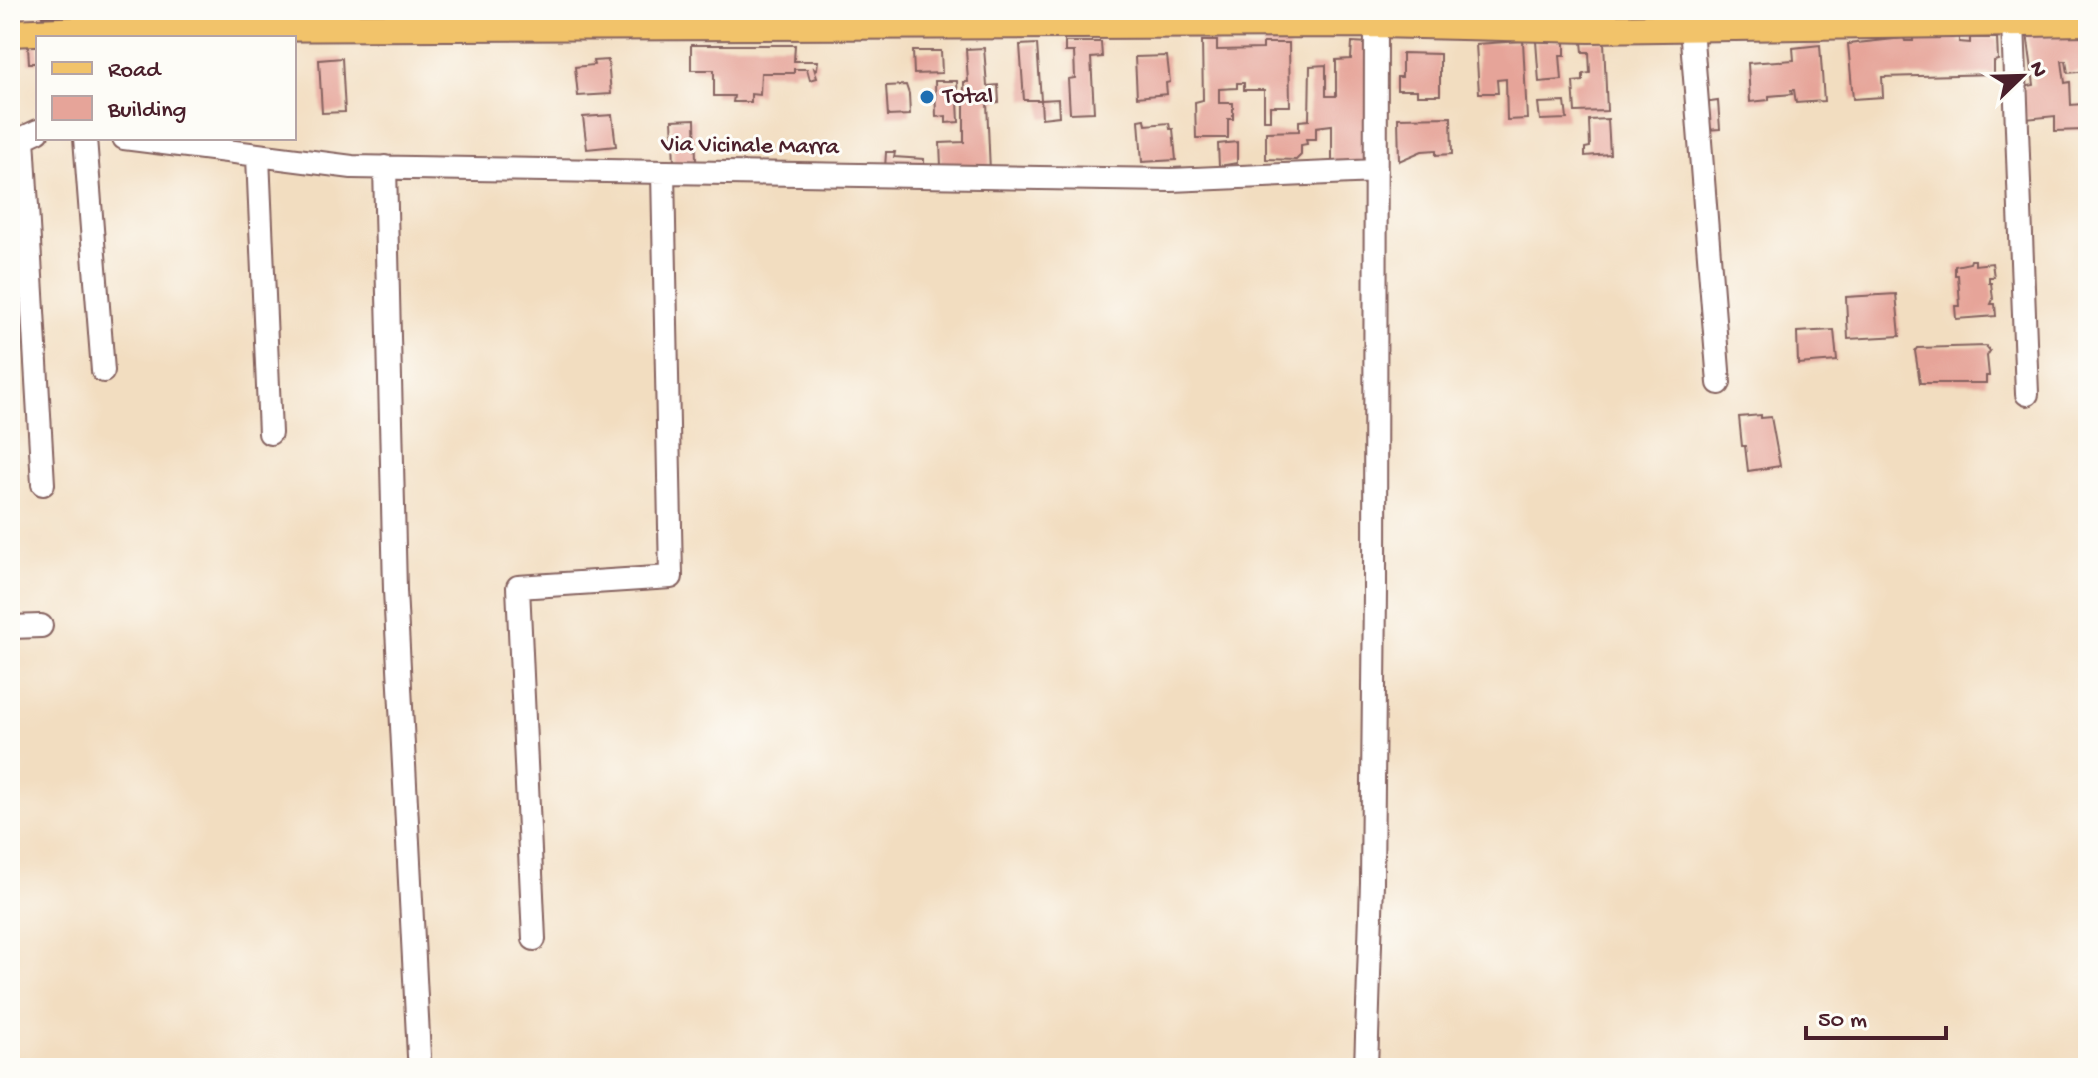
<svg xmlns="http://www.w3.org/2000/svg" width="2098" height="1078" font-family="'Gochi Hand',sans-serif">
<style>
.green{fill:#a3d483;stroke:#767a57;stroke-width:2}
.building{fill:#e6a499}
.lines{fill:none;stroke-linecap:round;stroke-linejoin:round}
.minor-casing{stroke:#85625f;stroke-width:26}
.major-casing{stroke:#85625f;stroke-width:30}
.minor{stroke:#fff;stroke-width:22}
.major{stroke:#f2c36a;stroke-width:26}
.poi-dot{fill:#1f6fb2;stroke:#fdfcf7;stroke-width:3}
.labels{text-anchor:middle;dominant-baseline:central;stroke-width:6;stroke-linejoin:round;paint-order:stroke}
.poi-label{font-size:24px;fill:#4a1f2b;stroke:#fdfcf7;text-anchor:start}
.street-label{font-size:24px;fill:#4a1f2b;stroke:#fdfcf7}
</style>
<rect width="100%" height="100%" fill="#fdfcf7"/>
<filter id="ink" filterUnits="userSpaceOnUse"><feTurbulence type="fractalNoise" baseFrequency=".0125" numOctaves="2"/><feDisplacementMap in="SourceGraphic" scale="16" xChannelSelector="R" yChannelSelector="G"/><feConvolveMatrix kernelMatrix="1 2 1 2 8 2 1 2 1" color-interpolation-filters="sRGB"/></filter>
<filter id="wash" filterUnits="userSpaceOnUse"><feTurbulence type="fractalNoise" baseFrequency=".006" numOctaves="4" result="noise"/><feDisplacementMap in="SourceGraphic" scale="32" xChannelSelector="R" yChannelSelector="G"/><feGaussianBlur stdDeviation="1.8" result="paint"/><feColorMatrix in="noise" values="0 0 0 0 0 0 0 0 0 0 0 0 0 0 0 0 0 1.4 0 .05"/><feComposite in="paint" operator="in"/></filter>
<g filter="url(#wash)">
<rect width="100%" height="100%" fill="#f2ddc0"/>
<!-- green -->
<path class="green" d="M10,212H17L24,351L10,352Z"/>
<g id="blocks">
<!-- building -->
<path class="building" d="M41,10H76V16H42Z
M94,10H129V16L94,15Z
M162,10H214V17L162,16Z
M523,10H571V17L523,18Z
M2045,31V36H2088V71L2068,73L2066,61H2062L2065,83L2070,82L2071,105L2082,104L2084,130L2055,131V116L2026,119L2023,87L2034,85L2027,33Z
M1959,36V42L1970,43V38H1997L1998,60L1994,61V74L1882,77L1883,97L1853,99L1848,44L1904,38L1905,41H1913V38Z
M1202,41H1217V50L1263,49V43H1289L1290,106H1270V120H1264V90H1244V83H1237V88L1219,89V103H1233V119H1228V138H1196L1195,102L1203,100Z
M1523,41L1527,119L1507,120L1506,79L1497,80L1498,93H1479L1476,44Z
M1536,41H1565V55H1560L1562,80L1539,82Z
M1604,41L1607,111L1575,112L1573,82L1583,81V74L1590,73L1589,52H1583L1582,42Z
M1065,42H1101L1102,57L1091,58L1094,112L1070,113L1068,79L1075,78L1074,52H1065Z
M1352,42L1369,43L1367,163H1332V125L1316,127V139H1306L1307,144L1301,145V155L1296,160L1266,159V132L1299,131V121L1309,120L1310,66L1326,65V96H1336V60L1351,59Z
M1037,44L1041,100H1024L1020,45Z
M691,45H795L794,61H818L817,69L814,68L817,78L810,80L807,69H794V73H761L760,95L751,94V102H733L734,96H714V70H691Z
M1820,45L1824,101L1796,103L1794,90H1791L1792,94L1769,96V100L1750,102L1748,63L1794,60L1793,48Z
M28,46H38V63H29Z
M984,48L987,86L998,85L999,102L987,103L990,171L941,166L940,143L964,142V82H968L966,49Z
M913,51H941L942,73L914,74Z
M1402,53L1440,54V95H1417V90H1397V77H1402Z
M1167,56L1170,82L1166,83L1167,94L1137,97L1135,57Z
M342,58L345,112L322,113L319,60Z
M608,60L611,94L578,96L575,67L594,65L593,61Z
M935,81H957L959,122L946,123V116L936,117Z
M906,85L909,94L910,115L888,116L886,86Z
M1058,99L1059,116L1042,118L1041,100Z
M1718,101L1720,129L1705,130L1703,103Z
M1565,102L1567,119L1540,120L1538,103Z
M612,115L616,146L587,149L583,117Z
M1451,117L1452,154L1436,155V150L1422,151L1399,161L1398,118Z
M695,119L696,162L674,163L672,120Z
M1145,119L1146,125L1169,123L1170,129H1173L1176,160L1142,162L1139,120Z
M1608,119L1610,154L1585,156V148L1590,147L1589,120Z
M1237,142V163L1219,166L1218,144Z
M886,152H895L894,157L924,159V166L885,169Z
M1971,260H1975V265L1992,263L1994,277H1989V283H1991L1993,299L1991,304H1995L1996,316L1956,319L1955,306H1960L1958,275H1955V266L1970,263Z
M1896,294L1900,336L1848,339L1846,297Z
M1834,330L1837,361L1798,364L1797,332Z
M1986,346L1990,351L1987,356L1989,376H1986V383H1920L1915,351L1917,348Z
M1761,415V418L1771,417L1780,466L1748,471L1745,446H1742L1739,417Z"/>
</g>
</g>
<g filter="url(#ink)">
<use href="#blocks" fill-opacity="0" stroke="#85625f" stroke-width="2"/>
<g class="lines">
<defs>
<path id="minor" d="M2013,23L2027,394
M1691,27L1719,383
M38,131L23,138L43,484
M85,138L103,371
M124,138L352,167L1171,180L1376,171
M258,157L270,433
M385,167L395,590L419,1056
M10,627L41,626
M534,939L518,587L671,577L663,172
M1366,1068L1372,882L1375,591L1376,10"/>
<path id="major" d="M10,33L136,28L1377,24L1589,29L2088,22"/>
</defs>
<!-- minor casing -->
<use href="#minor" class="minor-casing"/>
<!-- major casing -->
<use href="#major" class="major-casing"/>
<!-- minor -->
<use href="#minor" class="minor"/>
<!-- major -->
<use href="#major" class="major"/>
</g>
</g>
<!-- markers -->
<circle class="poi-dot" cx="927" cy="97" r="8"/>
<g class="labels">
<!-- poi labels -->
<g class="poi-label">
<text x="943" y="97">Total</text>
</g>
<!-- street labels -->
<g class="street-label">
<text transform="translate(750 147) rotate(1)">Via Vicinale Marra</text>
</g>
</g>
<!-- margin -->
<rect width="2098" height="1078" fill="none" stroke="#fdfcf7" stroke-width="40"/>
<!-- legend -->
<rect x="36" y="36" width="260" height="104" fill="#fdfcf7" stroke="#b5a4a5" stroke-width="2"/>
<rect x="52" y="62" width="40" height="12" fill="#f2c36a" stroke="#b5a4a5" stroke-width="2"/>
<text x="108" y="76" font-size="24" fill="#4a1f2b">Road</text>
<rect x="52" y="96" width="40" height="24" fill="#e6a499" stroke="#b5a4a5" stroke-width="2"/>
<text x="108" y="116" font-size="24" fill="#4a1f2b">Building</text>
<!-- north arrow -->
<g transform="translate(2022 76) rotate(67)" stroke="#fdfcf7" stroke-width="6" paint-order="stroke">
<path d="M0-6L14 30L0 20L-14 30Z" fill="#4a1f2b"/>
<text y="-12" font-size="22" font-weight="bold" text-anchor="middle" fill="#4a1f2b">N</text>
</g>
<!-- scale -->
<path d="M1806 1026v12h140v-12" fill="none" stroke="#4a1f2b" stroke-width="4"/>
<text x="1818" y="1026" font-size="24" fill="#4a1f2b" stroke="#fdfcf7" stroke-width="6" paint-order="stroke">50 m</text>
</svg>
